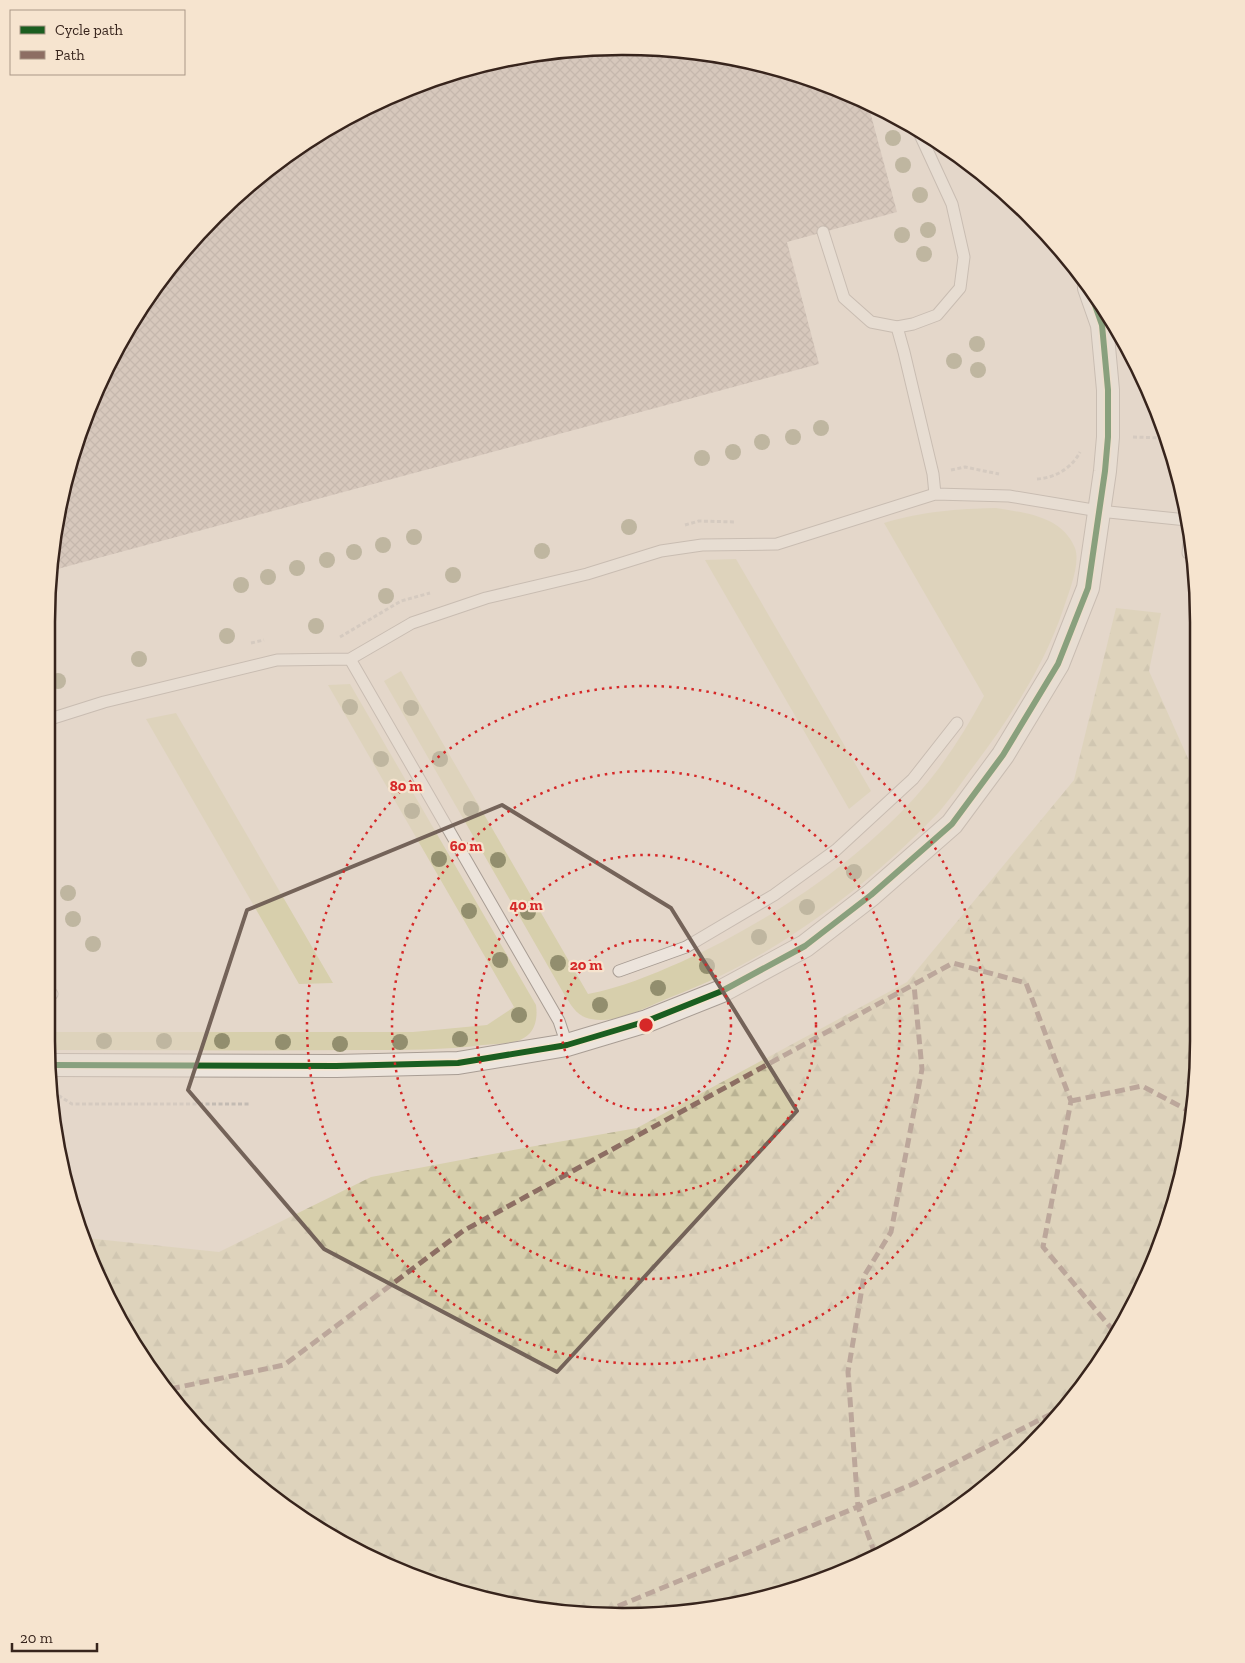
<svg xmlns="http://www.w3.org/2000/svg" width="1245" height="1663" font-family="'Zilla Slab',serif">
<style>
.grass{fill:#d7cfac}
.forest{fill:url(#forest-firs)}
.building{fill:url(#building-cross-hatch)}
.lines{fill:none;stroke-linecap:round;stroke-linejoin:round}
.lane-casing{stroke:#a89d94;stroke-width:13}
.street-casing{stroke:#a89d94;stroke-width:24}
.path{stroke:#c3bbb3;stroke-width:3;stroke-dasharray:4 2.5;stroke-linecap:butt}
.lane{stroke:#ece4dc;stroke-width:11}
.street{stroke:#ece4dc;stroke-width:22}
.quiet{stroke:#8d6e63;stroke-width:5;stroke-dasharray:10 5;stroke-linecap:butt}
.cycleway-casing{stroke:#f6e4cf;stroke-width:9}
.cycleway{stroke:#1b5e20;stroke-width:6}
.tree{fill:#928e6e}
.marked{fill:none;stroke:#746359;stroke-width:4;stroke-linejoin:round}
.ring{fill:none;stroke:#d62828;stroke-width:2.5;stroke-dasharray:2.5 5}
.rim{fill:none;stroke:#37241c;stroke-width:2.5}
.centre{fill:#d62828;stroke:#f6e4cf;stroke-width:2.5}
.ring-label{font-size:15px;text-anchor:middle;font-weight:bold;fill:#d62828;stroke:#f6e4cf;stroke-width:4.5;stroke-linejoin:round;paint-order:stroke}
</style>
<defs>
<pattern id="forest-firs" width="22" height="20" patternUnits="userSpaceOnUse" patternTransform="scale(1.25)"><rect width="22" height="20" fill="#d7cfac"/><path d="M5 1l3.5 6h-7zM16 11l3.5 6h-7z" fill="#b9b293"/></pattern>
<pattern id="building-cross-hatch" width="8" height="8" patternUnits="userSpaceOnUse" patternTransform="scale(1.25)"><rect width="8" height="8" fill="#c7b5ab"/><path d="M0 0l8 8M0 8l8-8" fill="none" stroke="#a2938a"/></pattern>
</defs>
<rect width="100%" height="100%" fill="#e4d7ca"/>
<!-- grass -->
<path class="grass" d="M996,508C1026,513 1062,516 1075,548C1081,564 1068,594 1063,610C1043,669 1007,722 970,771C960,785 950,799 939,812C882,872 808,931 734,969C712,981 688,990 664,1000C642,1009 616,1024 591,1019C577,1017 571,1005 564,994L384,681L401,671L588,994C620,988 651,975 681,962C767,923 861,861 923,788C947,760 966,729 984,696L884,523C924,511 956,509 996,508Z
M736,559L871,791L849,809L705,560Z
M350,684L536,1005C538,1019 535,1034 520,1040C509,1044 495,1044 483,1045C444,1050 405,1050 366,1050C260,1051 154,1050 48,1050L46,1032H413L487,1025L514,1007L328,685Z
M176,713L333,983L299,984L146,719Z"/>
<!-- forest -->
<path class="forest" d="M1116,608L1161,613L1149,671L1195,774L1197,1078L1168,1225L1122,1328L1056,1421L973,1498L843,1573L771,1597L660,1615L510,1606L367,1557L302,1519L215,1448L124,1329L86,1238L219,1252L371,1177L535,1146L637,1128L907,982L1074,780Z"/>
<!-- building -->
<path class="building" d="M585,47L698,51L808,77L868,104L897,212L787,242L819,364L50,571L66,474L90,402L143,303L215,215L272,165L368,106L474,66Z"/>
<g class="lines">
<defs>
<path id="lane" d="M823,232L844,298L871,322L897,327L913,324L937,315L960,288L964,257L952,204L917,128
M897,327L904,352L933,474L935,494
M1188,553L1190,532
M350,659L412,623L486,598L587,574L661,551L702,545L777,544L935,494L1009,496L1099,511L1187,520
M47,720L104,702L277,660L350,659L559,1021L567,1045
M619,971L686,947L774,895L836,850L913,779L957,723
M46,991L52,994"/>
<path id="street" d="M50,1065L336,1066L458,1063L567,1045L647,1021L722,991L805,946L871,895L952,824L1003,755L1058,664L1088,588L1105,471L1108,437V390L1102,325L1089,288"/>
</defs>
<!-- lane casing -->
<use href="#lane" class="lane-casing"/>
<!-- street casing -->
<use href="#street" class="street-casing"/>
<!-- path -->
<path class="path" d="M1133,437L1164,438
M951,470L965,467L999,474
M1037,479C1055,478 1072,468 1080,452
M685,525L699,521L736,522
M340,637L401,601L430,593
M251,643L264,640
M53,1092L72,1104H251"/>
<!-- lane -->
<use href="#lane" class="lane"/>
<!-- street -->
<use href="#street" class="street"/>
<!-- quiet -->
<path class="quiet" d="M1071,1101L1142,1086L1191,1112
M170,1389L284,1365L463,1231L953,963L1026,983L1071,1101L1043,1247L1117,1335
M875,1554L858,1507L848,1372L864,1276L891,1232L922,1069L914,985
M604,1612L913,1484L1065,1407"/>
<defs>
<path id="cycleway" d="M50,1065L336,1066L458,1063L567,1045L647,1021L722,991L805,946L871,895L952,824L1003,755L1058,664L1088,588L1105,471L1108,437V390L1102,325L1089,288"/>
</defs>
<!-- cycleway casing -->
<use href="#cycleway" class="cycleway-casing"/>
<!-- cycleway -->
<use href="#cycleway" class="cycleway"/>
</g>
<!-- trees -->
<g class="tree">
<circle cx="893" cy="138" r="8"/>
<circle cx="903" cy="165" r="8"/>
<circle cx="920" cy="195" r="8"/>
<circle cx="928" cy="230" r="8"/>
<circle cx="902" cy="235" r="8"/>
<circle cx="924" cy="254" r="8"/>
<circle cx="977" cy="344" r="8"/>
<circle cx="954" cy="361" r="8"/>
<circle cx="978" cy="370" r="8"/>
<circle cx="821" cy="428" r="8"/>
<circle cx="793" cy="437" r="8"/>
<circle cx="762" cy="442" r="8"/>
<circle cx="733" cy="452" r="8"/>
<circle cx="702" cy="458" r="8"/>
<circle cx="629" cy="527" r="8"/>
<circle cx="414" cy="537" r="8"/>
<circle cx="383" cy="545" r="8"/>
<circle cx="542" cy="551" r="8"/>
<circle cx="354" cy="552" r="8"/>
<circle cx="327" cy="560" r="8"/>
<circle cx="297" cy="568" r="8"/>
<circle cx="453" cy="575" r="8"/>
<circle cx="268" cy="577" r="8"/>
<circle cx="241" cy="585" r="8"/>
<circle cx="386" cy="596" r="8"/>
<circle cx="316" cy="626" r="8"/>
<circle cx="227" cy="636" r="8"/>
<circle cx="139" cy="659" r="8"/>
<circle cx="58" cy="681" r="8"/>
<circle cx="350" cy="707" r="8"/>
<circle cx="411" cy="708" r="8"/>
<circle cx="381" cy="759" r="8"/>
<circle cx="440" cy="759" r="8"/>
<circle cx="471" cy="809" r="8"/>
<circle cx="412" cy="811" r="8"/>
<circle cx="439" cy="859" r="8"/>
<circle cx="498" cy="860" r="8"/>
<circle cx="854" cy="872" r="8"/>
<circle cx="68" cy="893" r="8"/>
<circle cx="807" cy="907" r="8"/>
<circle cx="469" cy="911" r="8"/>
<circle cx="528" cy="912" r="8"/>
<circle cx="73" cy="919" r="8"/>
<circle cx="759" cy="937" r="8"/>
<circle cx="93" cy="944" r="8"/>
<circle cx="500" cy="960" r="8"/>
<circle cx="558" cy="963" r="8"/>
<circle cx="707" cy="966" r="8"/>
<circle cx="658" cy="988" r="8"/>
<circle cx="600" cy="1005" r="8"/>
<circle cx="519" cy="1015" r="8"/>
<circle cx="460" cy="1039" r="8"/>
<circle cx="104" cy="1041" r="8"/>
<circle cx="164" cy="1041" r="8"/>
<circle cx="222" cy="1041" r="8"/>
<circle cx="283" cy="1042" r="8"/>
<circle cx="400" cy="1042" r="8"/>
<circle cx="340" cy="1044" r="8"/>
</g>
<!-- marked area -->
<path d="M0 0H1245V1663H0ZM502,805L671,908L797,1111L557,1372L324,1249L188,1090L247,910Z" fill="#e4d7ca" fill-opacity=".55" fill-rule="evenodd"/>
<path class="marked" d="M502,805L671,908L797,1111L557,1372L324,1249L188,1090L247,910Z"/>
<!-- distance rings -->
<g class="ring">
<circle cx="646" cy="1025" r="85"/>
<circle cx="646" cy="1025" r="170"/>
<circle cx="646" cy="1025" r="254"/>
<circle cx="646" cy="1025" r="339"/>
</g>
<!-- crop -->
<path d="M0 0H1245V1663H0ZM622 55H623A567 567 0 0 1 1190 622V1041A567 567 0 0 1 623 1608H622A567 567 0 0 1 55 1041V622A567 567 0 0 1 622 55Z" fill="#f6e4cf" fill-rule="evenodd"/>
<path class="rim" d="M622 55H623A567 567 0 0 1 1190 622V1041A567 567 0 0 1 623 1608H622A567 567 0 0 1 55 1041V622A567 567 0 0 1 622 55Z"/>
<circle cx="646" cy="1025" r="8" class="centre"/>
<g class="ring-label">
<text x="406" y="791">80 m</text>
<text x="466" y="851">60 m</text>
<text x="526" y="910">40 m</text>
<text x="586" y="970">20 m</text>
</g>
<!-- legend -->
<rect x="10" y="10" width="175" height="65" fill="#f6e4cf" stroke="#aa9787"/>
<rect x="20" y="26" width="25" height="8" fill="#1b5e20" stroke="#aa9787"/>
<text x="55" y="35" font-size="15" fill="#37241c">Cycle path</text>
<rect x="20" y="51" width="25" height="8" fill="#8d6e63" stroke="#aa9787"/>
<text x="55" y="60" font-size="15" fill="#37241c">Path</text>
<!-- scale -->
<path d="M12 1643v8h85v-8" fill="none" stroke="#37241c" stroke-width="2.5"/>
<text x="20" y="1643" font-size="15" fill="#37241c" stroke="#f6e4cf" stroke-width="4" paint-order="stroke">20 m</text>
</svg>
